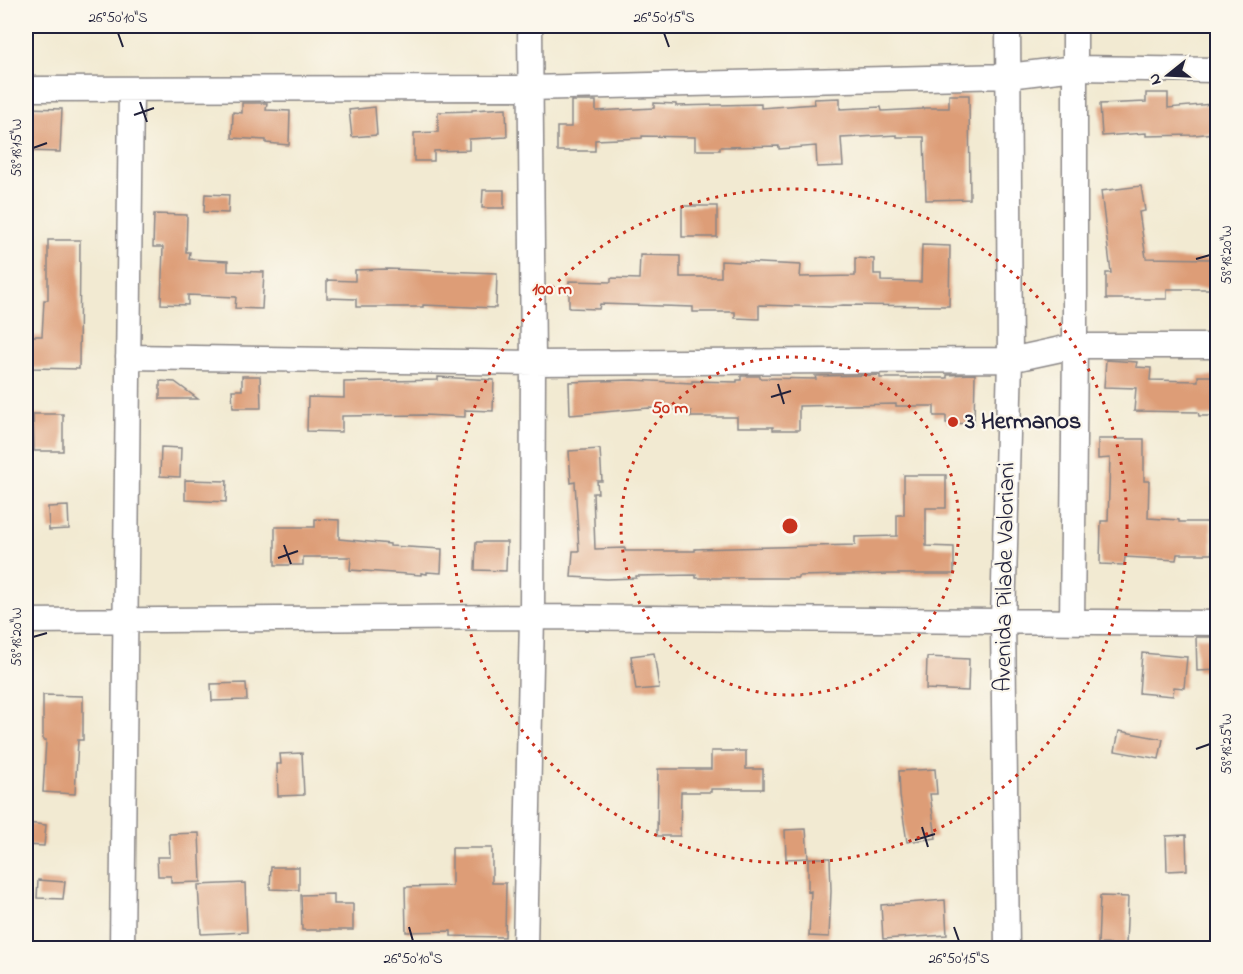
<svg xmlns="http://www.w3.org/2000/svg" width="1243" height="974" font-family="'Indie Flower',sans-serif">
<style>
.building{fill:#dd9d77}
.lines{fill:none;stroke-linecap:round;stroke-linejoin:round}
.minor-casing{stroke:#8a8686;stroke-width:27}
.minor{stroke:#fff;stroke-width:24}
.ticks{fill:none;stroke:#22223b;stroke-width:2}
.ring{fill:none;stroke:#c8321e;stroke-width:3;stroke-dasharray:3 6}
.poi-dot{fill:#c8321e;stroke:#fbf7ec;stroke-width:2}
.labels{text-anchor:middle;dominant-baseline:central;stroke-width:4.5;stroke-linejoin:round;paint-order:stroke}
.poi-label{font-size:24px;font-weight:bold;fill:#22223b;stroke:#fbf7ec;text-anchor:start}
.street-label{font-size:24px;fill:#22223b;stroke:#fbf7ec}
.centre{fill:#c8321e;stroke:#fbf7ec;stroke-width:3}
.ring-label{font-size:18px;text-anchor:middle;font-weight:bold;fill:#c8321e;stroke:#fbf7ec;stroke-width:4.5;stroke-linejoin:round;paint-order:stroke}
.neatline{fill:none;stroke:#22223b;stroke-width:2}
.ticks-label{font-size:15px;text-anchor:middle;fill:#22223b}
</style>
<rect width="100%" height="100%" fill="#fbf7ec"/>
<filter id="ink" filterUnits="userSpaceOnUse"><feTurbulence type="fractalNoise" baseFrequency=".0167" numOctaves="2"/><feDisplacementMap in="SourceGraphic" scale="12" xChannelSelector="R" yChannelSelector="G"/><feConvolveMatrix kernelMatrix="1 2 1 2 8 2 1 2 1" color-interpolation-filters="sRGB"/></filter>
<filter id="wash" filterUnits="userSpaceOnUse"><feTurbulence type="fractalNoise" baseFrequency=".008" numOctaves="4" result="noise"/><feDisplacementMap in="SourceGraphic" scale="24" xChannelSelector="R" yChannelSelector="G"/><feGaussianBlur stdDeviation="1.35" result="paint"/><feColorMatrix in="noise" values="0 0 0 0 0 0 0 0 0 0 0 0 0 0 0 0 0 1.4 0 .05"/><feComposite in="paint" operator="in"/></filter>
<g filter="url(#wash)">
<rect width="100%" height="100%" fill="#f2ead2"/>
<g id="blocks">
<!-- building -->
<path class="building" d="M1146,93H1168V108L1212,104L1215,133L1194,135L1146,136V133L1102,136L1100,104L1146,102Z
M949,95H969L970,199L926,200L924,137H897V135L841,138L843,166L817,167L816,146L779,149V146L720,147V150H695V137L642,136V138L595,140V151H557V127H571V101H596V111L654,108V103L676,104V106L761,104V108L815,104L814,99L840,98V109L881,107L882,111L923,109V108H949Z
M242,103H267L266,110L290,111L289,145L266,143V140L232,138L233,112L242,113Z
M375,107L377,135L352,137L349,110Z
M26,108L62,109L60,152L26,151Z
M506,108L507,137L469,139V150L434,151V161H414V133L438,132V112L472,111V110Z
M1141,186L1145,211L1139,212L1146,258L1214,259L1213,289H1167V299H1106V273H1111L1101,191Z
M483,190H504V208H482Z
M205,194L229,195L228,213L204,212Z
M682,206H717V237H682Z
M154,214L187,215L186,252H190L189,259L228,261V271L264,272L262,309L235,308L236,297L188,295V305L161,304L163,247H153Z
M48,240H80L79,369L31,368L32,336H42L44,300H48Z
M922,245L950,246L949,306L843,305L831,307L759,305V319L735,318V312H693V307L600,304L599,309L569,308V281L611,282V278L639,279L640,255L680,256V277H721V261L801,265L800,277L855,276V258L874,259V274H881V281L921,282Z
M387,269L497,273L496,308L423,305V307H356V299L327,298V280L355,281V270Z
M1106,360L1137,362L1136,367L1151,368L1150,380L1198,381V376H1218V416H1199L1198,412L1134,411L1136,388L1104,387Z
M975,374L974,424L946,423V416H934V406H896V404L799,406V430H773V427H737V417H691V411L649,408L570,415L569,382L632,380L692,383V381L737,382V380H741V376H760V378L816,379L815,376L880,375V378H947V375Z
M242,376H260L261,408H233L232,390H242Z
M438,377L494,380L493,411L465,410V417L423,415L342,416V432L307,431L308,397L344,398V382L438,380Z
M160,381L175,382L198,399H160Z
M33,414H63V451H34Z
M1098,439H1144V481H1149L1148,518L1179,520V522H1211L1212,554H1177L1176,560L1125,557L1124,565L1100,564L1101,521H1108L1110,458L1098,459Z
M161,447L181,448L180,477L160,476Z
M600,449L602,481H597L598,493H593L595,549L625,548V551H695V549L855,545V537L897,536V515H904V475H946V508H926V546L954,547V574H891L798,576V578H696V575L636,576V578L607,579L571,577L573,551H579L575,482L571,483L569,451Z
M185,480L227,481L226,502L185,500Z
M68,506L69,529L49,530L48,507Z
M315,519L339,520V539L390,544V546L442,549L441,573L427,572V574L421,573V575L350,570L351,557H303V565H275V527H315Z
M476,542H507L506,571L475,570Z
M1196,637H1218V670L1197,671Z
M654,653L659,688L636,690L631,656Z
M1142,653L1187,657L1184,688L1174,687L1173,696L1139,693Z
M927,657L969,659L968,691L926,689Z
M246,683L247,700L212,701L211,684Z
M43,695L83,696V740H78L75,794L43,792L46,740H43Z
M1119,731L1163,739L1159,759L1115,751Z
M711,751H746V769H763V789H711V792H681L680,836H657L658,769H711Z
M302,753L304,795L278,796L277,764H281L280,754Z
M935,769L937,794H930L936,838L907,842L900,796L899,771Z
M26,823L46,825L44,846L26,845Z
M806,829L808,858L786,859L785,830Z
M199,833L201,882L171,883V876H158L157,857H170L169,834Z
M1186,835L1187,870L1167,871L1166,836Z
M452,848H492V883H506L505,937L451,936V931L406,932L405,887L452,886Z
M808,858H830L831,891L829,937L809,936L811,891L808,892Z
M271,867H299V890L270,889Z
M38,880L65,882L63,899L37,898Z
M245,883L247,932L201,934L198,885Z
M334,894V904H353V930H302L301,895Z
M1100,896L1128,897L1126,945L1098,944Z
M945,900L947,935L883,939L881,905Z"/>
</g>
</g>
<g filter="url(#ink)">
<use href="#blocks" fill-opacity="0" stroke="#8a8686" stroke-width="1.5"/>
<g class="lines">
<defs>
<path id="minor" d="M26,89L529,88L1008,76L1075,68L1218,70
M128,357L533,363L1010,360L1075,346H1218
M26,621L532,617L1218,623
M1072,621L1075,346V26
M122,948L131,89
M525,948L532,617L533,363L530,26
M1007,948L1003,620L1010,360L1008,26"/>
</defs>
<!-- minor casing -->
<use href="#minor" class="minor-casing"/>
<!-- minor -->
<use href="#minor" class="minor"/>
</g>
</g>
<!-- ticks -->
<path class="ticks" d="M118,33L123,47M664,33L669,47M140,102L147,122M134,115L154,108M33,148L47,143M1196,259L1210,255M778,384L784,404M771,397L791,391M284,545L291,564M278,558L298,551M33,637L47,633M1196,749L1210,744M922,827L928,847M915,840L935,834M409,927L413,941M954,927L959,941"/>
<!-- distance rings -->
<g class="ring">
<circle cx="790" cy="526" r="169"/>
<circle cx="790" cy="526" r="337"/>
</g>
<!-- markers -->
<circle class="poi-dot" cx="953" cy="422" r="6"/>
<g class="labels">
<!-- poi labels -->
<g class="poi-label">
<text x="965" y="422">3 Hermanos</text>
</g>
<!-- street labels -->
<g class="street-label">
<text transform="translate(1006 577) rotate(-89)">Avenida Pilade Valoriani</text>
</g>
</g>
<circle cx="790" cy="526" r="9" class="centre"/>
<g class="ring-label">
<text x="552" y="294">100 m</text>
<text x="670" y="413">50 m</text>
</g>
<!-- margin -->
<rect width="1243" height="974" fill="none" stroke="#fbf7ec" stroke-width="66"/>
<!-- north arrow -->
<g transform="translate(1168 75) rotate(252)" stroke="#fbf7ec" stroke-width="4.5" paint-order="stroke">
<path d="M0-4.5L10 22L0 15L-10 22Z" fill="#22223b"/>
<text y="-9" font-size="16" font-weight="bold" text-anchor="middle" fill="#22223b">N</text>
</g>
<rect x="33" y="33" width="1177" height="908" class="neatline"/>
<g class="ticks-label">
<text x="118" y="22">26°50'10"S</text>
<text x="664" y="22">26°50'15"S</text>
<text transform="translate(16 148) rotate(-90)" y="5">58°18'15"W</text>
<text transform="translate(1226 255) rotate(-90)" y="5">58°18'20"W</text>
<text transform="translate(16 637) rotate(-90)" y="5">58°18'20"W</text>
<text transform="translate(1226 744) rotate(-90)" y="5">58°18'25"W</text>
<text x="413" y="963">26°50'10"S</text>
<text x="959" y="963">26°50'15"S</text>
</g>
</svg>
